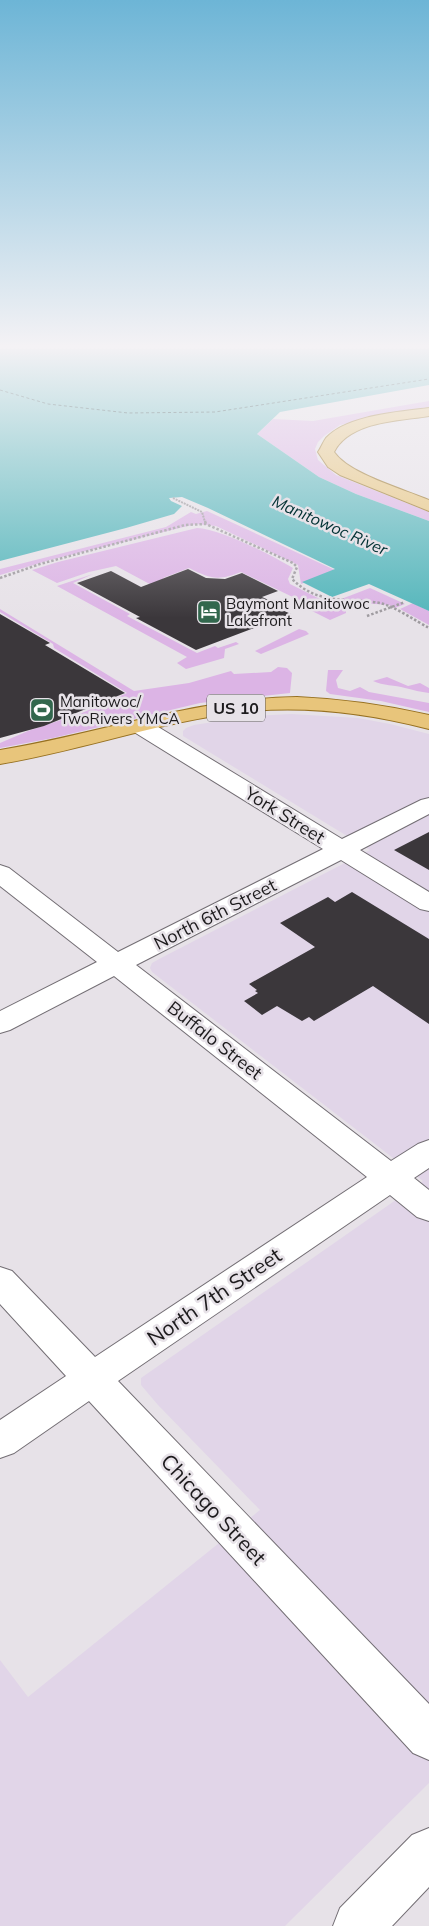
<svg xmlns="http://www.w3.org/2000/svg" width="429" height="1926" font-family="Mulish,sans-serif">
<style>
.commercial{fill:#e1d5e8}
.green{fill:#dcb4e5}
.water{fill:#54b6bb}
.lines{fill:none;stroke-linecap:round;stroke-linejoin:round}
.ferry{stroke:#003032;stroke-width:1;stroke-dasharray:3 2.5;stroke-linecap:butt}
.building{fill:#3b373b}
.minor-casing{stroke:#736e74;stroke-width:2}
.major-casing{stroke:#977121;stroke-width:2}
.path-far1{stroke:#9e9a9f;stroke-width:2;stroke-dasharray:2 1;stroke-linecap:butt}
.path{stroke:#9e9a9f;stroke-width:2.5;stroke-dasharray:2.5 2;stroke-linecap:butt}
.minor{fill:#fff;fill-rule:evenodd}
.major{fill:#e8c57b;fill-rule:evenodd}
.labels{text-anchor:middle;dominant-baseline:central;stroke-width:5;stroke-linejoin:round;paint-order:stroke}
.far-poi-label{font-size:15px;fill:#1d1b1d;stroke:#e7e2e8;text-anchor:start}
.far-water-label{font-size:16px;font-style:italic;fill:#003032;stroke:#e7e2e8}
.shield{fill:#e7e2e8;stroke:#5a575a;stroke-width:1}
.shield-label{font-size:16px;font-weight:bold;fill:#1d1b1d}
.street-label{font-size:18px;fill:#1d1b1d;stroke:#e7e2e8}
.near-street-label{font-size:21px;fill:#1d1b1d;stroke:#e7e2e8}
</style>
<rect width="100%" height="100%" fill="#e7e2e8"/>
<!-- commercial -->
<path class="commercial" d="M291,714L358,718L390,724L429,734V1783L285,1926H0V1660L28,1697L260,1510L158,1405L141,1385V1378L423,1181L152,972L150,968L152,963L161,958L370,850L183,736V731L186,728L194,725L252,716Z"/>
<!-- green -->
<path class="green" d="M429,401V407L340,425L324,436L318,442L315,449L318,460L336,475L429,512V521L356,494L319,477L257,434L273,419L313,421Z
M207,511L337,571L301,584L298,565L216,526L196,524L50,560L0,575V569L166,527L191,512L196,514Z
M197,528C221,529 271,555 293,568L288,579L290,584L332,605H346V613L330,620L302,606L305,603L241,572C218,581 211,579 189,568L163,578L174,597L116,566L89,572L57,583L32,570L58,562Z
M93,574L73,583L130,614L127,616L197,653L215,646L218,648L236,642L239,644L225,649L224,658L186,669L177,663L187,657L57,586Z
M370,588L405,604L395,608L389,605L336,601Z
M413,603L429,611V625L400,609Z
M0,609L134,691L189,683L231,671L234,674L271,672L278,667L287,668L292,673L290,693L200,703L53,738L0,748V743L28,731L82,713L127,693L54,648L53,644L0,612Z
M299,629L306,631L309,634L261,654L255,651Z
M328,670H343L336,680L338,688L350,691L360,687L369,692L429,703V712L381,701L330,694L326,691Z
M387,677L408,686L420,683L429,688V693C420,692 414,690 405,688C395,685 383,686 373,681Z"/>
<!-- water -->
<path class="water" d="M0,349H429V385L280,412L257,434L319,477L356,494L429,521V611L369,584L332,597L302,582L335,569L208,508L182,497L169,498L171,501L182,506L174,514L126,528L0,561Z"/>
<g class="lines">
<!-- ferry -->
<path class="ferry" d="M0,390L48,404L128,413L215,412L429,379"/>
</g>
<!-- building -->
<path class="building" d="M188,569L206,578L225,579L242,573L278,591L262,597L286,608L282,610L291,614L196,650L136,618L140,617L77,583L111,571L141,587Z
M0,614L50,643L45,645L125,693L44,726L0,738Z
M429,832V870L394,850Z
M352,892L429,939V1024L373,986L314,1021L309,1017L302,1021L277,1006L262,1015L244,1001L258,993L255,991L257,990L249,984L315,947L280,923L328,897L335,902Z"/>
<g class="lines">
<defs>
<path id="minor" d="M142,720L150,722L342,839L421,800L429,798V814L360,850L429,892V911L420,909L341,860L136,965L391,1161L418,1144L429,1140V1168L414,1178L429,1190V1221L417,1217L390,1195L118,1381L429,1704V1760L413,1753L89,1401L14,1453L0,1458V1420L66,1376L0,1304V1267L12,1271L95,1357L367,1177L114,976L10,1030L0,1033V1011L97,962L0,886V865L9,868L118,952L323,849L134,732L131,727L134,722Z
M429,1828V1887L392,1926H333L340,1908L412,1835Z"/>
<path id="major" d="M429,408V416C399,421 350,421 334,452C349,474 403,489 429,500V511L340,475L328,467L318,452C321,448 323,442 326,438C347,415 399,412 429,408Z
M297,697C342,699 385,705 429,715V729C371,714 312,706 252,711C167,719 85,750 0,764V750C99,734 195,698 297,697Z"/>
</defs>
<!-- minor casing -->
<use href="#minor" class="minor-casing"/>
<!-- major casing -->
<use href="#major" class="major-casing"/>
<!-- path-far1 -->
<path class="path-far1" d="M173,498L202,512L205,522"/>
<!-- path -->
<path class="path" d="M205,521L206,524
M0,578L40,564L185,525L206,524L293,563L297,567L292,579C319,606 348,597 380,603C394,606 416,621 429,628
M367,616L405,602"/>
<!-- minor -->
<use href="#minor" class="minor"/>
<!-- major -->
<use href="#major" class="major"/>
</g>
<!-- sky -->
<linearGradient id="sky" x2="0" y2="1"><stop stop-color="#6db5d6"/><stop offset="0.56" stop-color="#f4f2f5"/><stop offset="1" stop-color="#f4f2f5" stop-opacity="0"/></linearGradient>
<rect width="429" height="618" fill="url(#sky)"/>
<!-- icons -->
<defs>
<symbol id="hotel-square" viewBox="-11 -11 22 22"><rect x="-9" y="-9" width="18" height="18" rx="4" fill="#32674d" stroke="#e7e2e8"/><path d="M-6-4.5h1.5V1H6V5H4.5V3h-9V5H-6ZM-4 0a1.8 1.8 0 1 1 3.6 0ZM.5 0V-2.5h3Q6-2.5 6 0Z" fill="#fff"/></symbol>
<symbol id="stadium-square" viewBox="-11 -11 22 22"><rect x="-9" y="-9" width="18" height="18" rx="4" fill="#32674d" stroke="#e7e2e8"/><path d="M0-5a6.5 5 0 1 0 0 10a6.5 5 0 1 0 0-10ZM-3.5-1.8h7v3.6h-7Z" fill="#fff"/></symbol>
</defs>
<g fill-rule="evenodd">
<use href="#hotel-square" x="195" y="598" width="28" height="28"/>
<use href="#stadium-square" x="28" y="696" width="28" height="28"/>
</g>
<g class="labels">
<!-- far-poi labels -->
<g class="far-poi-label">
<text x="226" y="603">Baymont Manitowoc<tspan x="226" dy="17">Lakefront</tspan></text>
<text x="60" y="701">Manitowoc/<tspan x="60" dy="17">TwoRivers YMCA</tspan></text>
</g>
<!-- far-water labels -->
<g class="far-water-label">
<text transform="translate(330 525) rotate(24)">Manitowoc River</text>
</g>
<!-- shield labels -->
<rect class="shield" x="207" y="694.5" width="58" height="27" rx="4"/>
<g class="shield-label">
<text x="236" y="708">US 10</text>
</g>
<!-- street labels -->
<g class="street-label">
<text transform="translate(285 815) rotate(32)">York Street</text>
<text transform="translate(215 914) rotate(-27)">North 6th Street</text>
<text transform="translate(215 1040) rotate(38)">Buffalo Street</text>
</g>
<!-- near-street labels -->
<g class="near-street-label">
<text transform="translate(214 1296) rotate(-34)">North 7th Street</text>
<text transform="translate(214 1509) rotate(47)">Chicago Street</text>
</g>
</g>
</svg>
